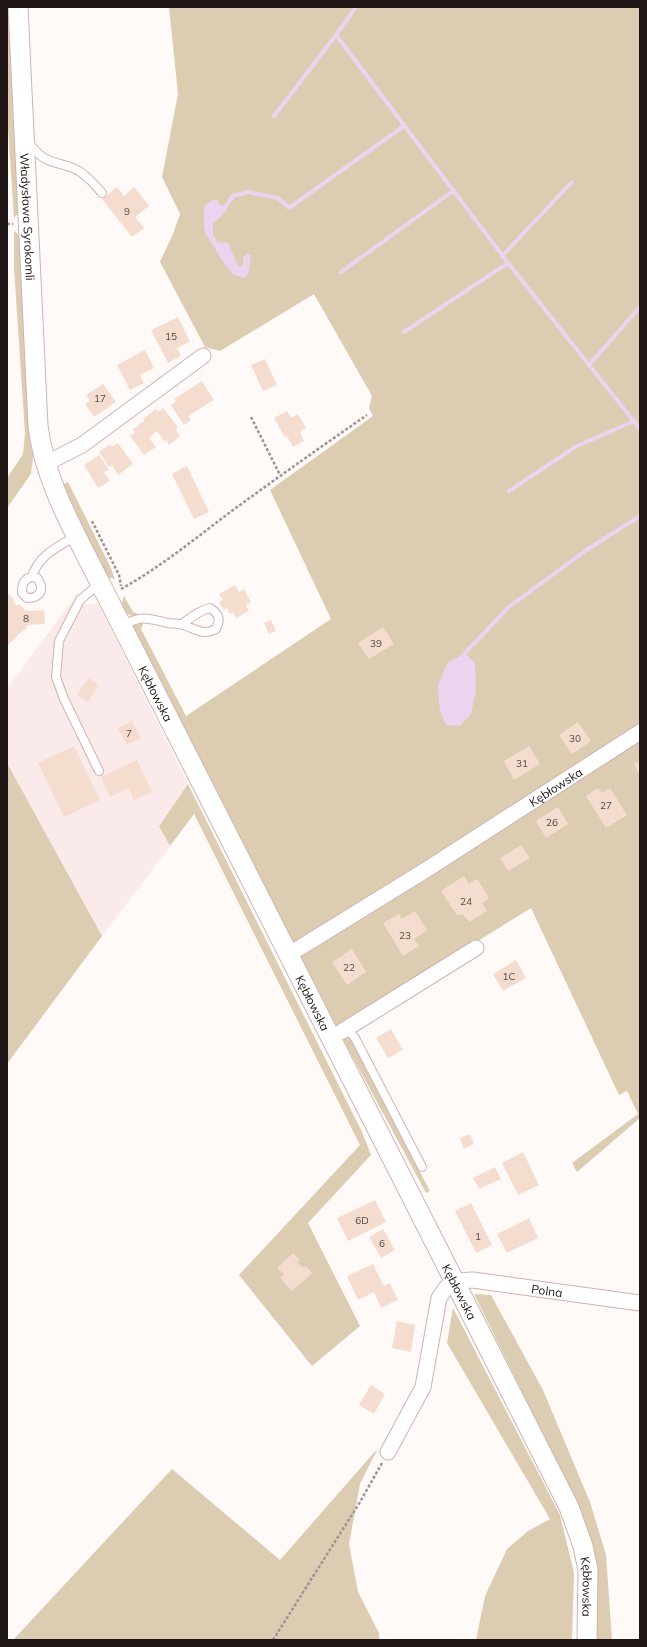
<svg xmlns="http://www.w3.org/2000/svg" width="647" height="1647" font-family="Mulish,sans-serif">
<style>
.built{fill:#faebea}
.green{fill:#dccdb2}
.water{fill:#ecd3f0}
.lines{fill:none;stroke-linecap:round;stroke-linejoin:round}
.stream{stroke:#ecd3f0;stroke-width:4}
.building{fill:#f4ddcf}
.service-casing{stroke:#cfb3b1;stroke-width:10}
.minor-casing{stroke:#cfb3b1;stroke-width:17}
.tertiary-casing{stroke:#cfb3b1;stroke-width:21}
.path{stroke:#9c9594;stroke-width:2.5;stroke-dasharray:3 2;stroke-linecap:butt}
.service{stroke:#fff;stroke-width:8}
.minor{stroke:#fff;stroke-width:15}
.tertiary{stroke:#fff;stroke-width:19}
.labels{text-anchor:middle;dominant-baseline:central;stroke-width:3.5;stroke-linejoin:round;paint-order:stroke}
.number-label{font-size:10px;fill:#544743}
.street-label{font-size:12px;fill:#1e1514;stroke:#fff9f8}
</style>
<rect width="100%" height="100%" fill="#fff9f8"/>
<!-- built -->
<path class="built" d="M76,595L86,605L98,603L188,784L159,825L170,846L102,936L7,763V689Z"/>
<!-- green -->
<path class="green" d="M7,7H9L19,212L14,218L7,113Z
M169,7H640V1118L577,1172L572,1163L638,1114L627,1091L619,1095L531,908L337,1029L132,630L134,625L141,620L143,624L141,629L186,716L331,619L270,490L373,416L369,408L372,396L314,294L220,351L205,347L160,262L173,234L180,214L162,177L178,94Z
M14,231L21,237L34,449L31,474L7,508V478L23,454L25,433L14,268Z
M68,482L110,566L115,579L109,578L102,569L60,486Z
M124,596L133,612L139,614L132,616L124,612C122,606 121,602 124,596Z
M7,763L102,936L7,1064Z
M188,784L362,1132L371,1155L308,1223L360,1326L312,1366L239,1275L360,1145L194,814L170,846L159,826Z
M350,1038L430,1191L426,1193L343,1039Z
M474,1294L491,1295L543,1390L590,1502L606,1555L612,1640H597L596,1622L570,1489Z
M453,1308L560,1515L574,1573L572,1640H476L485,1596L507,1549L528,1531L550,1519L447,1343Z
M378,1448L360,1484L349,1544L358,1592L379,1633V1640H13L172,1469L280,1560Z"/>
<!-- water -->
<path class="water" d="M236,193L237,195L229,205L224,214L213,223V234L217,242L228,243L238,266L240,267L243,265V257L247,254L251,255L248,274L244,278L234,275L225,265L206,234L204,227V209L206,205L213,200H217L219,204L223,206L226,203L231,194Z
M465,653L475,663L476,691L471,714L460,726L446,725L440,711L438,686L447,663Z"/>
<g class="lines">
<!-- stream -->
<path class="stream" d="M336,35L356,7
M274,116L336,35L508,263L640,429
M237,195L248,192L278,198L289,208L404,126
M502,256L572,182
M341,272L453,191
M404,332L508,263
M589,365L640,307
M509,491L575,447L634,421
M465,653L509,607L585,551L640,516"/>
</g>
<!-- building -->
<path class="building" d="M117,187L124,196L134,187L149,206L135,217L144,228L132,237L102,199Z
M178,317L190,342L177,348L181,356L168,363L151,330Z
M145,350L154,368L140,375L144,383L130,390L117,365Z
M265,359L277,385L263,391L251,365Z
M202,381L214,400L188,416L191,420L184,425L171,405L176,402L174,399Z
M103,384L116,402L94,417L85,404L90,401L86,395Z
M163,408L178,427L176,430L180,436L169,445L166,440L164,441L157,431L149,438L156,447L144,455L130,436L135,432L133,429L144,421L143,419L156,409L158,412Z
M287,411L291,418L298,414L306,428L300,432L304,441L293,447L287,436L285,437L274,418Z
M118,443L133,464L118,475L112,465L109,467L99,452L110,444L112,447Z
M99,455L109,470L104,472L110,481L98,488L84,465Z
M187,466L209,512L194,519L172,474Z
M235,585L239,592L244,589L251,602L246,605L249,611L236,618L233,612L230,614L227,608L224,610L219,602L223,600L219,594Z
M7,593L15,600L13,602L17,606L19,604L26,611L44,610L45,624L27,625L26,629L22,631L7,646Z
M271,620L276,631L269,634L264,623Z
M383,627L394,644L369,659L358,643Z
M88,678L99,685L88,702L77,695Z
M132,721L141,738L127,745L118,728Z
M578,722L591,741L572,754L559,735Z
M74,746L100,800L64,817L38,763Z
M529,746L540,764L514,780L504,761Z
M137,760L152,792L134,800L129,788L110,797L101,777Z
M640,761V775L634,764Z
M598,788L602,793L610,788L627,815L606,828L586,796Z
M558,807L568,824L546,838L536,821Z
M521,845L530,858L508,871L500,858Z
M464,876L469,884L477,879L489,898L482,903L487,911L469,922L463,914L457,915L441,891Z
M415,911L427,930L414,939L419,946L403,956L383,923L399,914L402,919Z
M352,949L366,972L347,985L332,962Z
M516,960L526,978L503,991L493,974Z
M391,1029L403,1050L388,1058L376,1038Z
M470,1134L474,1144L464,1149L460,1138Z
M523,1152L539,1185L518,1195L502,1163Z
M495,1167L501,1179L479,1189L473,1178Z
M375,1200L386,1222L348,1241L337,1218Z
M471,1203L492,1245L476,1253L455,1211Z
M529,1218L538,1238L507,1253L497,1234Z
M383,1229L395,1250L381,1258L369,1237Z
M293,1253L300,1260L297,1262L303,1268L306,1266L312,1273L292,1291L280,1278L284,1274L277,1268Z
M373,1264L384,1286L390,1283L398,1300L381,1308L374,1292L358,1300L347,1276Z
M397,1321L415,1325L411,1352L392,1348Z
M371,1385L385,1394L374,1414L359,1405Z"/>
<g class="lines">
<defs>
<path id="service" d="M29,143C45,164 51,160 73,168C85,173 94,184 102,193
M32,577L37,578C45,589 41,598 27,598L22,593C22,585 23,579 32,577C38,555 58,547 76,536
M122,626C142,615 146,618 168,623C173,624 178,623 183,625C197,629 202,636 216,629C221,619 219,614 210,608C198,611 192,617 182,624
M99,771L64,699L56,677L59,641L80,600L100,583
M342,1032H350L355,1038L422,1167"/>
<g id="minor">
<path d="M45,464L82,445L203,356"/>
<path id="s1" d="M288,955L429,868L640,732"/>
<path d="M341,1032L476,948"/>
<path id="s2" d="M388,1452L423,1387L439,1298L446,1288L453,1281L473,1280L640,1303"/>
</g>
<g id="tertiary">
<path id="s3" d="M18,7L38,426C45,483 75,532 100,583L569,1507L583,1546L588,1570L587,1640"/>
</g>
</defs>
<!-- service casing -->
<use href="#service" class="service-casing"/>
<!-- minor casing -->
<use href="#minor" class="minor-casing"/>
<!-- tertiary casing -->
<use href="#tertiary" class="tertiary-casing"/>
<!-- path -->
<path class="path" d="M7,224H13
M251,417L280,475
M92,521L119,575L121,586
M121,589C161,567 197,537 233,510C277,478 322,446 367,415
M273,1640L360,1502L382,1463"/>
<!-- service -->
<use href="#service" class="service"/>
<!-- minor -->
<use href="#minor" class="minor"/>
<!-- tertiary -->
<use href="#tertiary" class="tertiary"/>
</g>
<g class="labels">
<!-- number labels -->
<g class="number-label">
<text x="127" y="211">9</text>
<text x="171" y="336">15</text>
<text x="100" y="398">17</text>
<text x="26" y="618">8</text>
<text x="376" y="643">39</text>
<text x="129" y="733">7</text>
<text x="575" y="738">30</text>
<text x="522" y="763">31</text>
<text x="606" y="805">27</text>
<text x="552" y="822">26</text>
<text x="466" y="901">24</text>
<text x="405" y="935">23</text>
<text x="349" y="967">22</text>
<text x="509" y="976">1C</text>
<text x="362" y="1220">6D</text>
<text x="478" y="1236">1</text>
<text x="382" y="1243">6</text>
</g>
<!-- street labels -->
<g class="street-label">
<text stroke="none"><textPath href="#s3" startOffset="210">Władysława Syrokomli</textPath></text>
<text stroke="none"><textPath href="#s3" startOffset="713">Kębłowska</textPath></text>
<text stroke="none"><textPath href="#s1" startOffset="316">Kębłowska</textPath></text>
<text stroke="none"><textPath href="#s3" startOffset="1060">Kębłowska</textPath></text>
<text stroke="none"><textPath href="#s2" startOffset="281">Polna</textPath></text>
<text stroke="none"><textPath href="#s3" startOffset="1384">Kębłowska</textPath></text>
<text stroke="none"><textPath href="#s3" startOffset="1708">Kębłowska</textPath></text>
</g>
</g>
<!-- border -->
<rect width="647" height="1647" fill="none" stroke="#1e1514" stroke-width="16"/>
</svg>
